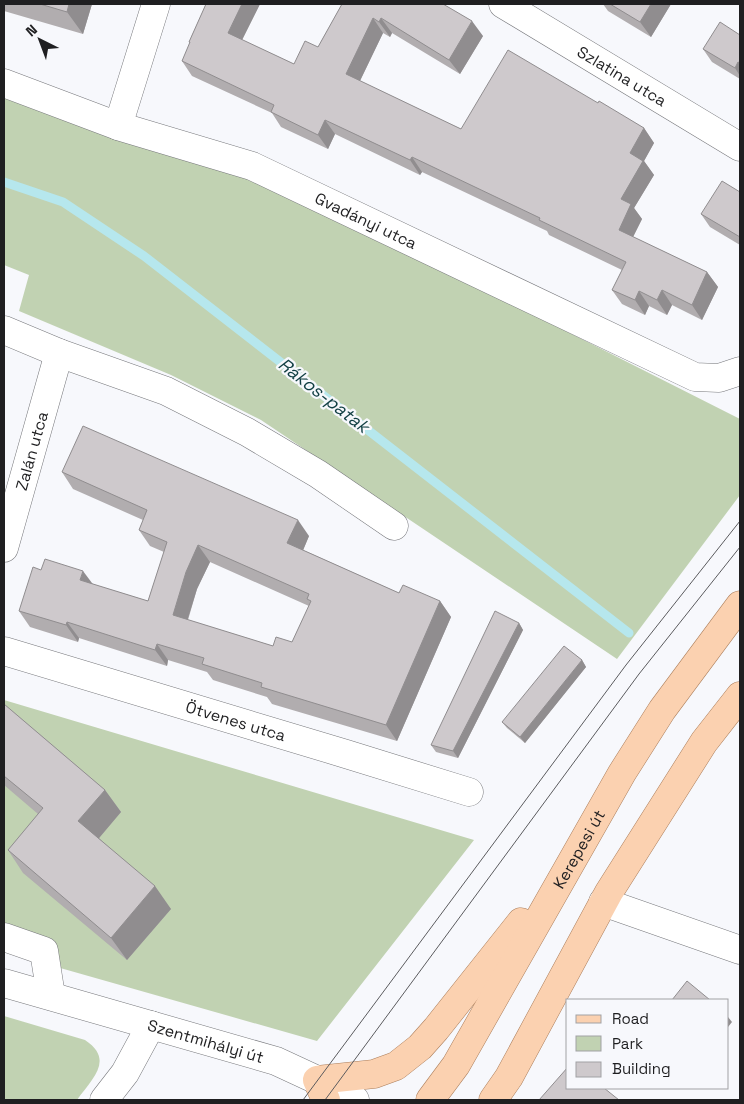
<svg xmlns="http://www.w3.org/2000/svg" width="744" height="1104" font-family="'Space Grotesk',sans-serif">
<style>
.green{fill:#c1d2b2}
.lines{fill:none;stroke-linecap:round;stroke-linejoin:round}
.stream{stroke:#b6e7ed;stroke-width:9}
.minor-casing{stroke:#77787c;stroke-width:29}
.tertiary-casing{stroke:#77787c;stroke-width:29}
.primary-casing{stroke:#ac7f5c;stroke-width:29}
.minor{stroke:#fff;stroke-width:28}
.tertiary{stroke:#fff;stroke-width:28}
.primary{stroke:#fbd1b0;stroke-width:28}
.tram{stroke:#5b5b5e;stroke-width:1}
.wall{fill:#b1adaf;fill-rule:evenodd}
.shaded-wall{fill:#908d8f}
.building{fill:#cec9cc;stroke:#908d8f;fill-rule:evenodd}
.labels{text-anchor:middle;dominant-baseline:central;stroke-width:4.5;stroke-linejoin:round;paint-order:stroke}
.street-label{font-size:16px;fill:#1f1f21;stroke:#f7f8fc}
.water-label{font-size:18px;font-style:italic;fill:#113f43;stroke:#f7f8fc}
</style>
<rect width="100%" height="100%" fill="#f7f8fc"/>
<!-- green -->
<path class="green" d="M4,93L222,166L342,218L740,419V495L617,659L261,420L171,375L19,311L29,275L4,265Z
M4,700L474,840L317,1041L4,952Z
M4,1016L85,1040C115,1060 92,1079 77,1100H4Z"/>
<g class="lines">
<!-- stream -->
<path class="stream" d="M4,182L63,202L144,256L629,633"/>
<defs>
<g id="minor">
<path id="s1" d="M503,4L740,147"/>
<path id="s2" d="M4,83L118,126L252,166L695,377L719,378L740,371"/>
<path d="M118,126L156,4"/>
<path d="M4,330L59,353L166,391L247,432L318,474L394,526"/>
<path id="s3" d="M4,548L59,353"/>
<path id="s4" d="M4,651L346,754L469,792"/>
<path d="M603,902L740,950"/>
<path d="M4,937L44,951L51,996"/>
<path d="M104,1100L125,1073L151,1025"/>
</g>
<g id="tertiary">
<path id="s5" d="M4,983L276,1061L317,1080L355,1100"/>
</g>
<g id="primary">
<path d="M326,1100L317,1080L374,1074L396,1066L420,1047L436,1029L521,922"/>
<path id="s6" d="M430,1100L456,1065L622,773L662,710L740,605"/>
<path d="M493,1100L509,1077L609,892L704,742L740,696"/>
</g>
</defs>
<!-- minor casing -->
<use href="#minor" class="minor-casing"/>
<!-- tertiary casing -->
<use href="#tertiary" class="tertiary-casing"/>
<!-- primary casing -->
<use href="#primary" class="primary-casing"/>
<!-- minor -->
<use href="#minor" class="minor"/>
<!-- tertiary -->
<use href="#tertiary" class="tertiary"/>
<!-- primary -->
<use href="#primary" class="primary"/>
<!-- tram -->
<path class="tram" d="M303,1100L626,665L740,521
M325,1100L639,674L740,547"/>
</g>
<!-- wall -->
<path class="wall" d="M4,4H92L83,34L4,11Z
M206,4H260L242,40L294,64L318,47L342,4L483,36L460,74L392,33L390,37L383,33L360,81L461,129L598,103L644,128L654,143L644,161L654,175L634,208L642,219L633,237L707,272L718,287L702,320L672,305L667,315L649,306L645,315L622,304L612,290L622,270L549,235L547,231L422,172L420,175L335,134L328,149L281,127L272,113L192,76L182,61L190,44L189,42Z
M603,4H671L651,37L608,11Z
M740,35V79L712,62L703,49Z
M740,192V245L710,227L701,214Z
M62,472L309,536L303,550L399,593L440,601L451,617L397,741L272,704L267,697L213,680L207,672L168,660L167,666L79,638L78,642L30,627L19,611L92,584L148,601L164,552L150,546L139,530L143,520L73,489ZM210,562L309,606L292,642L273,646L188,620L197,589Z
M519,623L523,630L458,758L436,752L431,745Z
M582,660L586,667L525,743L507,728L502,722Z
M4,704L105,790L121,812L99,838L171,909L127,960L23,873L8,850L38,814L4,785Z"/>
<!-- shaded-wall -->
<path class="shaded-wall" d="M69,4H92L83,34L67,12Z
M242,4H260L238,48L228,33Z
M651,4H671L651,37L640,22Z
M373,18L383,33L356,89L346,74Z
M381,18L392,33L390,37L379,22Z
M472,21L483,36L460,74L449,60Z
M738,62L740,65V76L735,68Z
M325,120L335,134L328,149L318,135Z
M644,128L654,143L644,161L654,175L634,208L642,219L629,245L619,230L621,199L630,153Z
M412,157L422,172L420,175L410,160Z
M707,272L718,287L702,320L692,305Z
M662,290L672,305L667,315L657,300Z
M639,291L649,306L645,315L635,300Z
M298,520L309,536L299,560L287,543Z
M198,545L210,562L197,589L184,631L173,615L186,572Z
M83,571L95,587L80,580Z
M440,601L451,617L397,741L386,725Z
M67,622L79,638L78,642L66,625Z
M519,623L523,630L458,758L453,751Z
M157,644L168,660L167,666L155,650Z
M582,660L586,667L525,743L520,737Z
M105,790L121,812L94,844L78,821Z
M155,886L171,909L127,960L111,938Z
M728,1017L732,1022L728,1027Z"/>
<!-- building -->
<path class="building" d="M40,4H69L67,12Z
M206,4H242L228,33L294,64L305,41L318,47L342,4H443L472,21L449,60L381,18L379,22L373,18L346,74L461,129L508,50L598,103L599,101L644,128L630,153L643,161L621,199L631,204L619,230L707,272L692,305L662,290L657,300L639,291L635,300L612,290L626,262L539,220L540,218L412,157L410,160L325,120L318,135L271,112L274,105L182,61L190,42H189Z
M610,4H651L640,22Z
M720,22L740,35V63L738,62L735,68L703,49Z
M722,181L740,192V237L701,214Z
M83,426L298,520L287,543L399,593L403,585L440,601L386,725L261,687L262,683L202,664L204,658L157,644L155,650L67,622L66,625L19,611L33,567L41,570L45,559L83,571L80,580L148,601L167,542L139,530L147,510L62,472ZM198,545L309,594L307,599L311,601L292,642L276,637L273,646L173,615L186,572Z
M495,611L519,623L453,751L431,745Z
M564,646L582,660L520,737L502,722Z
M4,704L105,790L78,821L155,886L111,938L8,850L43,808L4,776Z
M687,981L710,1000H672Z
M568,1067V1088H604L619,1100H539Z"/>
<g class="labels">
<!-- street labels -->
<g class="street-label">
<text stroke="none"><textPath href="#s1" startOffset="139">Szlatina utca</textPath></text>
<text stroke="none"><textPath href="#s2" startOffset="388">Gvadányi utca</textPath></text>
<text stroke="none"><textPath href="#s3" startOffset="101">Zalán utca</textPath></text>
<text stroke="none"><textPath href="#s4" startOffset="242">Ötvenes utca</textPath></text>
<text stroke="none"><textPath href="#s6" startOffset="292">Kerepesi út</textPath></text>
<text stroke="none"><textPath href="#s5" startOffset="210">Szentmihályi út</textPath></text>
</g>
<!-- water labels -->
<g class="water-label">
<text transform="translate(324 395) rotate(38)">Rákos-patak</text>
</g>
</g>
<!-- border -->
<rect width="744" height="1104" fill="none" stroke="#1f1f21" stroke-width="10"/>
<!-- legend -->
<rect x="566" y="999" width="162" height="90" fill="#f7f8fc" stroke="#a1a1a4"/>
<rect x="576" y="1015" width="25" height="8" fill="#fbd1b0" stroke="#a1a1a4"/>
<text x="612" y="1024" font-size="15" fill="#1f1f21">Road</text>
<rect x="576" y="1036" width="25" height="15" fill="#c1d2b2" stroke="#a1a1a4"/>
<text x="612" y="1049" font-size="15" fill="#1f1f21">Park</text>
<rect x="576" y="1062" width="25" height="15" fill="#cec9cc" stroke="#a1a1a4"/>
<text x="612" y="1074" font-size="15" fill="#1f1f21">Building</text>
<!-- north arrow -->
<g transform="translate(40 40) rotate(318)" stroke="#f7f8fc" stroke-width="4" paint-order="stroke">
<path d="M0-4L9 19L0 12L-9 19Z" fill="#1f1f21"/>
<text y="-8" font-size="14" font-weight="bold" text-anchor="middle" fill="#1f1f21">N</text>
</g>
</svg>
